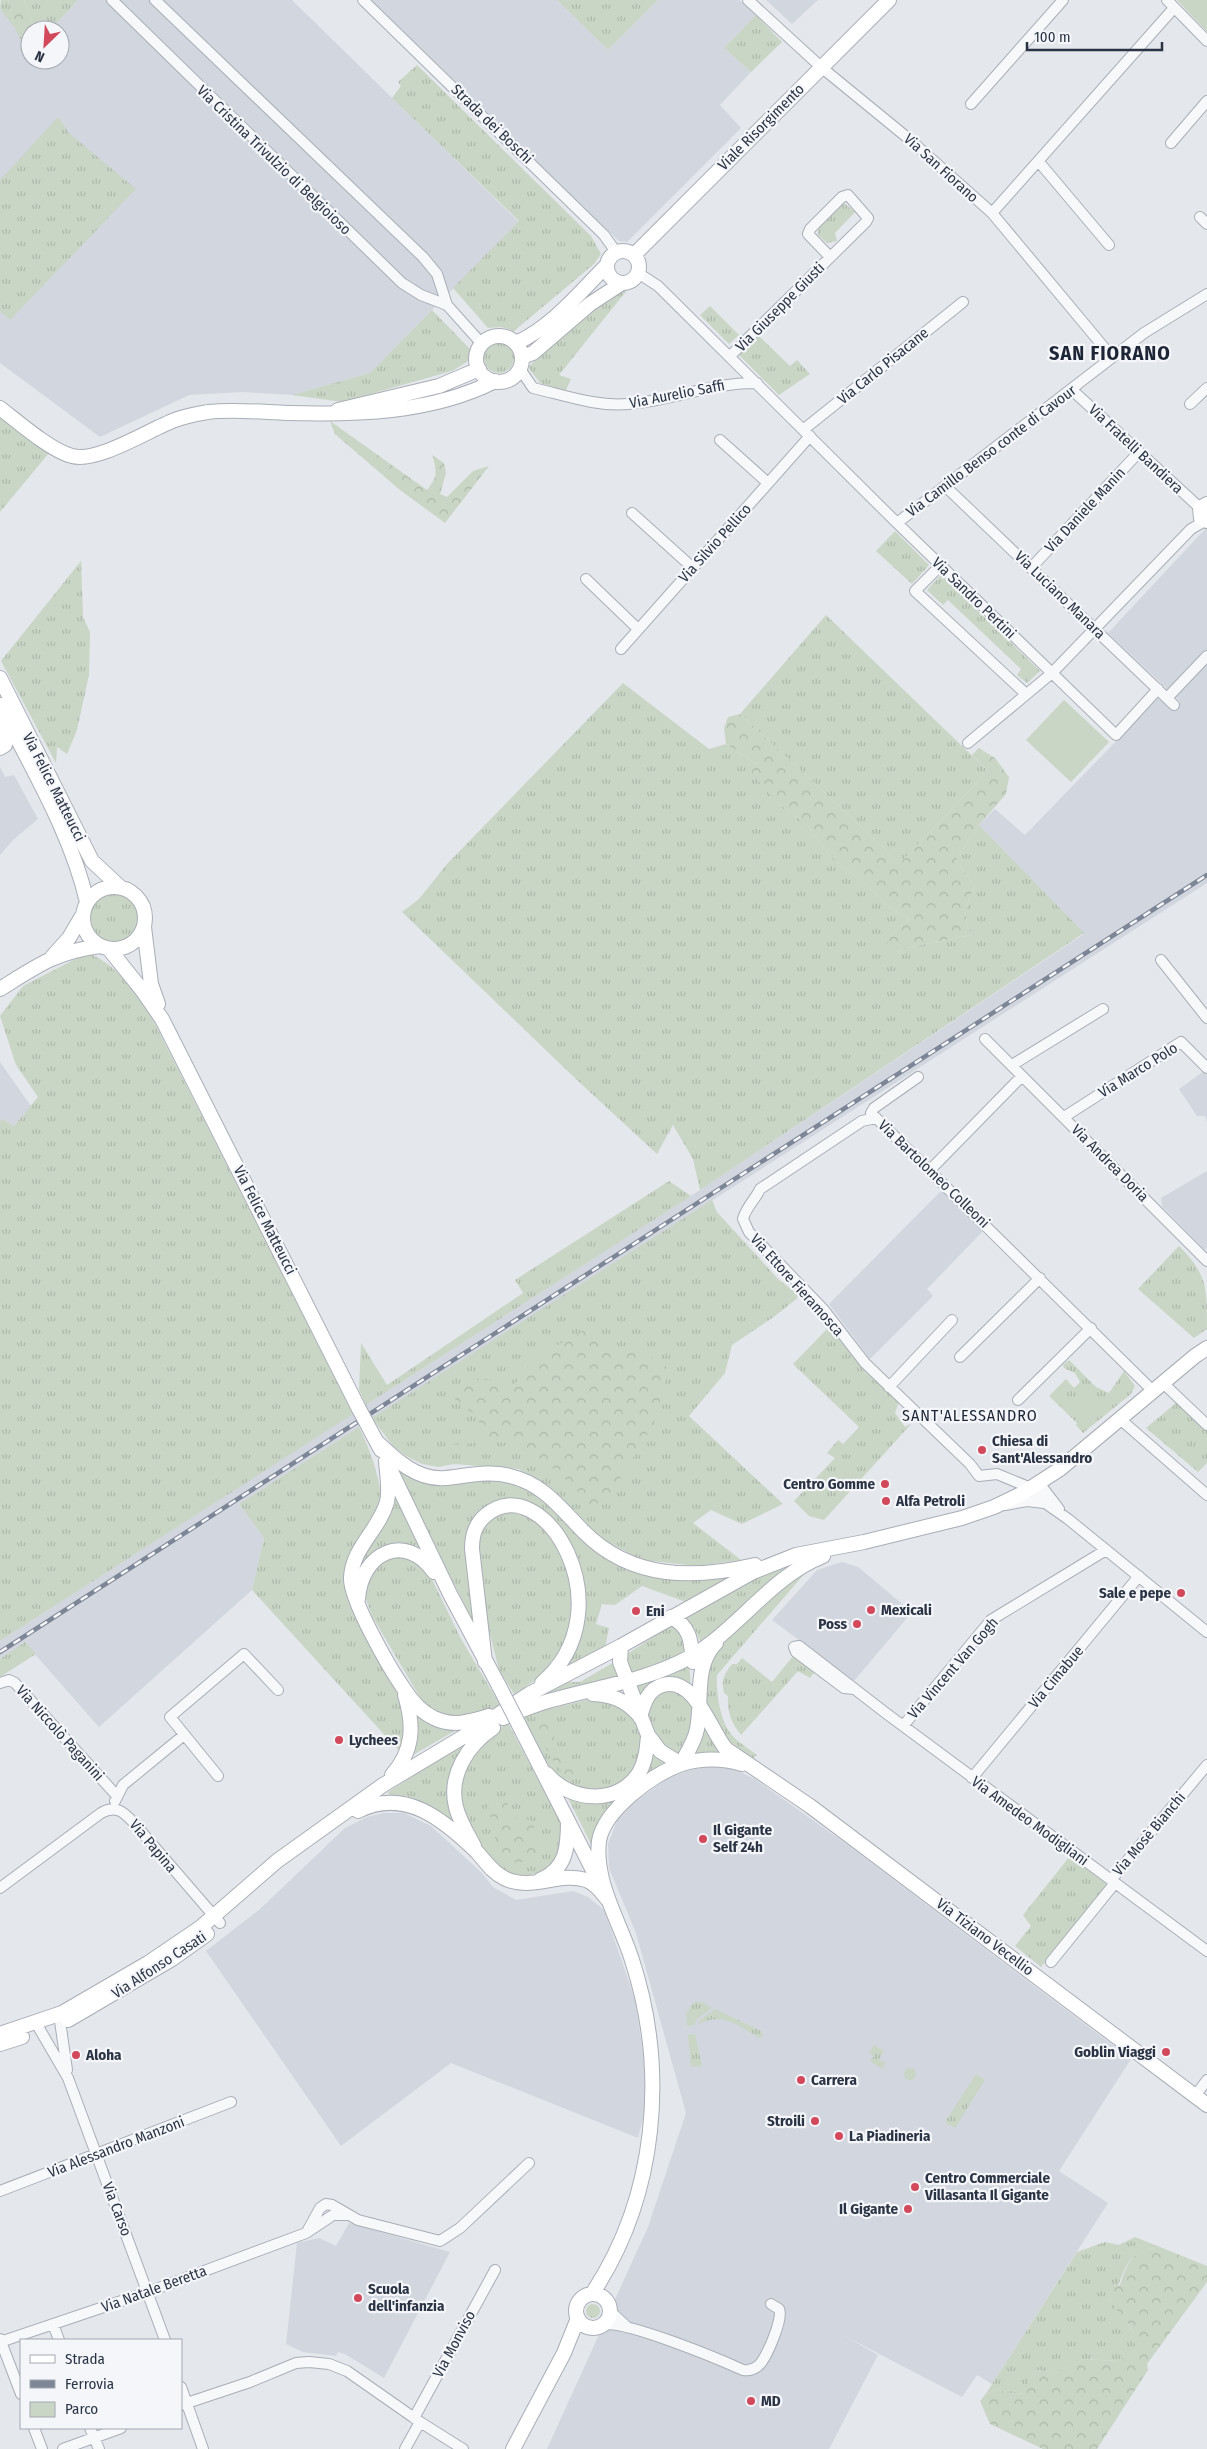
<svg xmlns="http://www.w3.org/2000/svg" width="1207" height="2449" font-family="'Fira Sans Condensed',sans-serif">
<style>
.built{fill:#d2d6de}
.grass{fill:url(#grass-tufts)}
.forest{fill:url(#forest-crowns)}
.green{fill:#c9d6c5}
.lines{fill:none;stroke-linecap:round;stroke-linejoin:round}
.street-casing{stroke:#a9aeb7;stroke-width:12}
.secondary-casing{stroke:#a9aeb7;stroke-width:16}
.street{stroke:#f7f8fa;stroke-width:10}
.secondary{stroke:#fff;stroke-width:14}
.rail-casing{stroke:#7d8696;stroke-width:4.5}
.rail{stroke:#f4f6f9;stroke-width:2.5;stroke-dasharray:8;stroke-linecap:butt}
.secondary-bridge-casing{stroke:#a9aeb7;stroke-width:16;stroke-linecap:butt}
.secondary-bridge{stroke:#fff;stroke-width:14}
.poi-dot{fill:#d1495b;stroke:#f4f6f9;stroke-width:2}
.labels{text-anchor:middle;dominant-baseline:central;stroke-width:4.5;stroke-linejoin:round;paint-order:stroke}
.street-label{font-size:15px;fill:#2b3445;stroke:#f4f6f9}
.poi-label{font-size:15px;font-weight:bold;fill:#2b3445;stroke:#f4f6f9;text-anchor:start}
.neighbourhood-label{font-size:16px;letter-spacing:1px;fill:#1d2536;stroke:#f4f6f9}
.district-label{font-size:20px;font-weight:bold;letter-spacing:1px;fill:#1d2536;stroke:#f4f6f9}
</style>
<defs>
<pattern id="grass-tufts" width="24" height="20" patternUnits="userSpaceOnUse" patternTransform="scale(1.25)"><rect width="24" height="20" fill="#c9d6c5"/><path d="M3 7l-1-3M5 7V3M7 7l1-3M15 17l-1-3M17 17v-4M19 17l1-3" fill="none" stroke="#adb8ab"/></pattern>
<pattern id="forest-crowns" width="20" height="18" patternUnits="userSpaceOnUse" patternTransform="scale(1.25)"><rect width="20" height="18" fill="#c9d6c5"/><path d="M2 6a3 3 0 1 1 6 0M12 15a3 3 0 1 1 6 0" fill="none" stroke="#adb8ab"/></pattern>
</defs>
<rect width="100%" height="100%" fill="#e4e7ec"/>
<!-- built -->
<path class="built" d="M78,0H292L519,222L370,373L292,395L242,392L189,395L100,437L0,363V9L13,23L28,54L30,52V60H60V30H50Z
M369,0H557L608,50L658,0H739L756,15L724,48L751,72L720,105L741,128L627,242L619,241Z
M766,0H818L792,24Z
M1207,527V883L239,1504L264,1538L252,1590L99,1727L25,1643L0,1659V1641L700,1190L1084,934L979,825L995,809L1025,835L1158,698L1172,711L1180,701L1108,633Z
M0,767L5,777L14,775L38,819L13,840L0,855Z
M0,1062L31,1106L14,1126L3,1120L0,1122Z
M1207,1069V1122L1205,1116H1197L1179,1089Z
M1207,1171V1248L1205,1250L1162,1206L1161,1198Z
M942,1190L984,1230L927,1289L933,1296L870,1359L829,1304Z
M842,1562L858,1567L912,1612L854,1681L772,1620L817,1570Z
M710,1766L732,1768L755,1779L849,1846L1131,2059L1059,2171L1108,2203L992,2384L977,2375L962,2397L841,2334L878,2355L829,2449H547L648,2227L686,2113L636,1933L609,1868L608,1844L619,1815L632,1804L674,1774Z
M384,1813H404L431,1826L482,1873L493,1887L516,1900L573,1891L588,1897L604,1910L635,1999L646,2072L645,2110L638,2138L451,2063L341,2146L206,1951L259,1910L345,1828L367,1817Z
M349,2223L450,2252L384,2378L345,2354L338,2352L336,2356L303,2352L286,2344L297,2243L319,2238L336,2246Z"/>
<!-- grass -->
<path class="grass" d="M1,0H8L15,28L0,9Z
M24,0H78L50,30H35Z
M557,0H658L608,50Z
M756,15L782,42L751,72L724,48Z
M417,65L591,236L601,254L594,264L514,331L501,327L488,328L453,288L519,221L392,98L401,86L398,82Z
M58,117L69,133L136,189L10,320L0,311V180Z
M844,203L855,212L835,233L837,241L827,243L818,235V228Z
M628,289L559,375L571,379L565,392L540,383L528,367L614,292Z
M710,306L739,335L729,344L700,315Z
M432,310L471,350L470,360L452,371L342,402L292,395L370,373Z
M759,336L790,366L797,360L810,374L779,395L739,355Z
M484 358a15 15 0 1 1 30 0a15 15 0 1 1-30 0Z
M0,416L49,453L0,512Z
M895,531L929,565L912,584L876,551Z
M81,561L83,617L90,632L89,675L77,730L67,754L57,747L56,763L1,661Z
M941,575L1040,671L1027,683L1017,675L1021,669L948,600L943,605L927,590Z
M826,615L988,771L900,863L740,714Z
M623,683L709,749L726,744L756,764L777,802L808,826L830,857L860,880L892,909L910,919L891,934L896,952L910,947L971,935C962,914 965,906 975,887L956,860L979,825L1084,933L700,1190L693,1159L673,1125L657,1154L578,1081L402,912L419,899L447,864Z
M88 918a25 25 0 1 1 50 0a25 25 0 1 1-50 0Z
M87,953C113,962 128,984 145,1004L353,1414L0,1641V1122L2,1119L14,1126L38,1097L16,1065L0,1016L23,986Z
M669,1181L691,1196L366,1405L359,1390L361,1343L387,1385L523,1293L515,1280Z
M712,1200L717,1212L778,1279L800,1296L775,1316L732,1345L725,1373L689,1416L783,1504L742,1524L711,1510L693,1523L741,1560L697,1566L642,1560L598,1537L566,1504L519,1469L454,1464L438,1467L422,1464L406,1456L393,1446L372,1418Z
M1179,1246C1207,1274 1207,1287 1207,1329L1194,1338L1138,1289Z
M829,1327L865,1372L899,1401L895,1413L905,1427L912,1423L824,1520L809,1516L794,1501L835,1458L827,1453L838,1440L843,1444L859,1427L793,1364Z
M1069,1360L1096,1387L1109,1393L1124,1371L1135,1386L1131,1394L1083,1433L1076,1425L1077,1423L1049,1396L1066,1379L1074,1388L1080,1382L1075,1373L1064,1368L1063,1365Z
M1183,1397L1207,1417V1463L1198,1472L1146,1428Z
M359,1427C369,1447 382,1481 381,1504L348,1594L352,1610L400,1695L408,1717L402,1754L252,1590L264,1538L239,1504Z
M396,1468L505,1480L526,1487L559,1511L576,1534L607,1559L637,1573L665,1579L698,1581L725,1578V1580L686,1602L642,1586L615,1605L602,1604L596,1624L609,1628L605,1648L562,1669L578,1641L583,1621L585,1601L583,1583L530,1507L473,1519L474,1623Z
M393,1492L424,1554L415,1551L366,1561L358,1570L360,1558Z
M505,1511L530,1517L543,1527L560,1547L575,1598L569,1638L540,1677L514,1694L499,1670L487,1622L476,1544L486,1520Z
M401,1556L415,1560L427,1569L460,1637L500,1705C469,1718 451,1724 422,1701L372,1616L364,1594L369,1571L390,1557Z
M786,1568L701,1643L694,1627L683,1618L755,1577Z
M802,1572H806L717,1675C716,1692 720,1722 732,1735C739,1743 749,1749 757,1755L752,1759L730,1744L709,1712L703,1688L714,1650Z
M672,1625L680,1629L688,1642L684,1656L632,1674L626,1669L627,1654Z
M25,1642L36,1654L0,1677V1659Z
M793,1656L815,1672L810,1678L798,1671L741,1735C731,1723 727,1711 728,1696L724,1693C721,1680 724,1674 732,1664H737L742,1658L772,1682Z
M616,1661L622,1679L535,1697L562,1682H580Z
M689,1663L691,1687L681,1681L641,1700L635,1686Z
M665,1690L680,1692L692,1705C694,1721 691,1745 677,1754L674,1755C655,1737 644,1727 650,1700Z
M595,1698C601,1699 608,1699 613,1702C619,1704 624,1710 628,1714C665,1746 623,1804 578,1790C551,1781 532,1739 523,1715Z
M416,1712L458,1729L413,1755L418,1729Z
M704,1721L727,1754L703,1757L691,1754Z
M508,1723L560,1821L562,1844L558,1858L546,1871L527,1876L505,1872L491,1860L472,1832L460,1804L461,1777L470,1755L486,1737Z
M463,1745C445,1778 450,1787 455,1822L419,1801L407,1796H389L388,1792Z
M652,1747L671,1763L616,1803L594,1845L591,1844L566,1794L615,1796Z
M1070,1856L1109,1886L1041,1967L1015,1946L1031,1926L1023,1915Z
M694,2002H702L712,2008L696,2020L695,2025L687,2026L686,2013Z
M715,2009L761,2031L763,2036L759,2038C739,2026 721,2010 698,2025L699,2021Z
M695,2034L702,2066L691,2067L688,2035Z
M874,2045L884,2051L879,2059L886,2063L882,2069L870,2061L874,2056L869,2053Z
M904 2074a6 6 0 1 1 12 0a6 6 0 1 1-12 0Z
M976,2074L985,2080L955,2128L945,2122Z
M1135,2237L1160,2247C1121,2252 1128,2272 1110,2301L1124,2317L1136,2337L1135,2350L1117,2361L1083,2359L1070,2367L1049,2372L1037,2370L1029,2380L1026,2394L1008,2393L998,2389L985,2395L1077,2252L1105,2242L1119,2245Z
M586 2311a7 7 0 1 1 14 0a7 7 0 1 1-14 0Z"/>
<!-- forest -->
<path class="forest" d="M8,0H24L35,30H30V52L28,55L15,28Z
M330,421L427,490C438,477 437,470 432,455L444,463L446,473L440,494L447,497L473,471L489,466L445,523L400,490L335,434Z
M740,714L900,863L988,771L972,755L979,748L995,758L1009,777L1006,794L979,825L956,860L975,887C965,906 962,914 971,935L910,947L896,952L885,950L891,934L910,919L892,909L860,880L830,857L808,826L777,802L751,773L756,764L726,744L724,728L728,717Z
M586,1329L617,1349L643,1350L669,1369L654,1424L611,1493L591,1508C572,1482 539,1451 506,1443C493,1440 467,1444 452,1445L477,1437L480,1417L454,1402L465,1377L515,1384L535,1358Z
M543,1723L550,1728L568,1767L581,1780C556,1777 545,1749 539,1728Z
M500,1798L507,1801L511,1817C519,1821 527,1817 534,1822C532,1835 540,1843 536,1857C517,1867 509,1863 494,1850L496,1824C486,1813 484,1803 500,1798Z
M1160,2247L1207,2266V2282L1147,2364L1148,2370L1097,2449H1043L990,2424L980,2401L985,2395L998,2389L1008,2393L1025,2394L1029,2380L1037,2370L1049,2372L1070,2367L1083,2359L1117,2361L1135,2350C1138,2326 1122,2320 1111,2302C1109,2298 1109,2291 1109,2286L1120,2285C1129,2259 1132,2251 1160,2247Z"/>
<!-- green -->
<path class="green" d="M1177,0H1207V32Z
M1064,700L1109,742L1071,782L1026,740Z
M1086,1391L1099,1404L1086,1416L1074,1404Z"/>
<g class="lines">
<defs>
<path id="street" d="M112,0L402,283L421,295L447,305
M155,0L423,257L437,274L447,305L482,344
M363,0L604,235L616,252
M748,0L821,67L909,139L992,213L1112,357
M1167,0L1207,41
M971,104L1063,0
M1171,143L1207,101
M1039,162L1109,245
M992,213L1174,8
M1200,217L1207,224
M638,273L658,286L897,523L1144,333L1207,294
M730,356L866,222L868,218L848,195L842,197L810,229L808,234L830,257
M520,369L533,388C564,395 597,407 628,404C672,401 713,382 757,383
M1071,389L1200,508
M1190,404L1207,388
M803,430L963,302
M720,440L768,483
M945,486L1174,705
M632,513L693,568
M897,523L1116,735L1158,689
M941,565L915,591L1026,694
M1031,568L1139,452
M586,579L638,629
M621,649L810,436
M1167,698L1207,656
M968,743L1052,673L1191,529L1205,521
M1161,960L1207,1018
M985,1039L1207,1261
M1012,1065L1103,1009
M918,1077L874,1108L871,1113L1153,1391
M1064,1117L1181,1042L1207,1068
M876,1118L862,1121L760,1189C755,1200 746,1207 743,1219L749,1232L824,1310L865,1363L970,1464L979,1476L997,1474L1031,1488L1038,1498L1068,1519L1207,1632
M930,1170L1022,1076
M960,1357L1040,1278
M1163,1383L1207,1425
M889,1387L952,1320
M1018,1400L1091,1328
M1120,1419L1207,1495
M1039,1483L1059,1509
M1005,1505L1027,1501L1044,1503
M0,1683L9,1680L15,1683L117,1796
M854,1689L844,1688L796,1652L794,1647L799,1646L887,1714L1207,1951
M903,1726L991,1620L1106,1550
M218,1776L170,1717L244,1654L278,1690
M972,1778L1139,1576
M115,1801L123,1785L184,1735
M1111,1880L1207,1765
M0,1888L101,1813C115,1805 123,1811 133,1822L220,1923
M1051,1962L1115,1883
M59,2014L67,2070
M36,2023L68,2078L165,2340
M1195,2096L1207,2080
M0,2191L231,2102
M308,2230L320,2208L326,2204L332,2205L358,2220L440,2241L460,2228L529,2163
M610,2311L627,2327
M53,2324L59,2340
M603,2325C623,2319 721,2360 743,2370C749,2371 753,2370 758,2366C766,2360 784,2317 779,2309L771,2304
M0,2339L21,2394
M0,2342L148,2292L306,2233L333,2215H346
M181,2387L203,2449
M181,2405L250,2382L296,2363L309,2362L329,2364L347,2371L420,2422L463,2449
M414,2418L495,2270
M34,2428L42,2449
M90,2428L99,2449
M63,2449L121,2428
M405,2449L420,2422"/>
<path id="secondary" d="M607 267a16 16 0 1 1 32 0a16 16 0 1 1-32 0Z
M634,255L889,0
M476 359a23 23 0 1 1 46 0a23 23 0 1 1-46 0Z
M516,343C552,327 580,292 607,265
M522,357L533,353L590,304L622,283
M0,408C17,421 51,451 72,456C98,463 150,429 175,420C185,416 197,414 208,412C234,409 261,412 287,413C357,415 432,413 495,381
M338,410L439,386L479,369
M1207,504L1200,508L1201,518L1207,521
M0,678L92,861L120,887
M0,705C32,769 71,833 87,902
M0,724L6,737L5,745L0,748
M83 918a31 31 0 1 1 62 0a31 31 0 1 1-62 0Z
M144,927L151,984L158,1004
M109,949L142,990L162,1019L359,1409
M52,957L69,938L82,916
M0,989C37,966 55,952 100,946
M366,1422L381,1450
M378,1443C396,1460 418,1481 446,1478C467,1476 489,1470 510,1476C544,1484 561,1509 584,1532C632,1580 694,1579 755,1565
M386,1461C387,1475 390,1489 387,1502C379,1530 353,1547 351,1577C349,1598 390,1669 404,1689C411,1700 421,1712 434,1718C452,1727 470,1722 489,1716
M390,1469L450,1594L499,1686
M358,1599C361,1553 405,1531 434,1572
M671,1617C691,1627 691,1642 693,1662
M621,1646L620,1662L648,1735L660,1751L681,1764
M485,1662L472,1549C472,1535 475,1524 486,1515C543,1467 628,1609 542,1683
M593,1694C612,1695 625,1700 638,1714
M640,1717C644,1703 648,1689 663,1685C695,1676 710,1730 726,1749L810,1806L1207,2105
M503,1718C520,1711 538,1703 556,1699C602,1686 648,1680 690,1657C739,1629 770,1577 823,1556
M518,1723L599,1882
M681,1764C687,1753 695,1741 697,1729C703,1699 693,1667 716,1643
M547,1774C570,1802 618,1806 639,1773C646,1761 647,1748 648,1735
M392,1775C414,1750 414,1725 405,1695
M358,1811C405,1787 444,1820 477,1852C486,1862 492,1872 504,1878C531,1892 559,1871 586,1880C596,1883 602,1893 608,1900
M474,1846C467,1833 459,1820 456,1807C448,1775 468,1745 493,1728
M540,1880C567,1869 568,1846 568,1821
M68,2020L172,1959L207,1934
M0,2034L62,2013L148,1963L201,1927L277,1861L383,1785L478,1728L529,1694L621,1646L753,1572L796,1555L864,1542L962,1518L994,1507L1023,1493L1060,1469L1195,1356L1207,1348
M0,2044L22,2037
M592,2294C657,2196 668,2071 632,1960C620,1922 594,1882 599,1841C604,1810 654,1773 682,1764C702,1758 722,1758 742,1764
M576 2311a17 17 0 1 1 34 0a17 17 0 1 1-34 0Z
M513,2449L564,2353L578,2318"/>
</defs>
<!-- street casing -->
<use href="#street" class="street-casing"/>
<!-- secondary casing -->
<use href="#secondary" class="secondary-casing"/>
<!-- street -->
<use href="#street" class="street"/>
<!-- secondary -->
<use href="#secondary" class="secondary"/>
<defs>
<path id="rail" d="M0,1652L1207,875"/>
</defs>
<!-- rail casing -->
<use href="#rail" class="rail-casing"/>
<!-- rail -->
<use href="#rail" class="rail"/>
<defs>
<path id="secondary-bridge" d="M359,1409L366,1422
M499,1686L518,1723"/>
</defs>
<!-- secondary-bridge casing -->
<use href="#secondary-bridge" class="secondary-bridge-casing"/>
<!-- secondary-bridge -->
<use href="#secondary-bridge" class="secondary-bridge"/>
</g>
<!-- markers -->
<g class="poi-dot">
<circle cx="982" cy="1450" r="5"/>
<circle cx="885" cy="1484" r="5"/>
<circle cx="886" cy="1501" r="5"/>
<circle cx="1181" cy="1593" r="5"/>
<circle cx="871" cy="1610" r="5"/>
<circle cx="636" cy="1611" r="5"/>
<circle cx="857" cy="1624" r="5"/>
<circle cx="339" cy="1740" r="5"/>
<circle cx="703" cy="1839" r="5"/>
<circle cx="1166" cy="2052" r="5"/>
<circle cx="76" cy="2055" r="5"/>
<circle cx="801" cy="2080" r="5"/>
<circle cx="815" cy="2121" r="5"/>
<circle cx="839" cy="2136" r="5"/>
<circle cx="915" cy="2187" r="5"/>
<circle cx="908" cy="2209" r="5"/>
<circle cx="358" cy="2298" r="5"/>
<circle cx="751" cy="2401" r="5"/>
</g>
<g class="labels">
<!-- street labels -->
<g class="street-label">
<text transform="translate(492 124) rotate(44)">Strada dei Boschi</text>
<text transform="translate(761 127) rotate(-45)">Viale Risorgimento</text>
<text transform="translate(274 160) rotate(44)">Via Cristina Trivulzio di Belgioioso</text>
<text transform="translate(941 168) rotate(42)">Via San Fiorano</text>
<text transform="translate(780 307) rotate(-45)">Via Giuseppe Giusti</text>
<text transform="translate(883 366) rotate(-39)">Via Carlo Pisacane</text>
<text transform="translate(677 394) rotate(-11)">Via Aurelio Saffi</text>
<text transform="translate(1136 449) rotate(43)">Via Fratelli Bandiera</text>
<text transform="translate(991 451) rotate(-37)">Via Camillo Benso conte di Cavour</text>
<text transform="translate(1085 510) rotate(-47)">Via Daniele Manin</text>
<text transform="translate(715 543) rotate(-48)">Via Silvio Pellico</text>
<text transform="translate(1060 595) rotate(44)">Via Luciano Manara</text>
<text transform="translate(974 598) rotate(44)">Via Sandro Pertini</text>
<text transform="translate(54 787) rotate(63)">Via Felice Matteucci</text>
<text transform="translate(1138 1070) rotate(-32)">Via Marco Polo</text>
<text transform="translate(1110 1163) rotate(45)">Via Andrea Doria</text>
<text transform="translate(934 1174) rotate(44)">Via Bartolomeo Colleoni</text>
<text transform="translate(265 1220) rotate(63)">Via Felice Matteucci</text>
<text transform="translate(797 1285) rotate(48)">Via Ettore Fieramosca</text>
<text transform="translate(953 1668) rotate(-49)">Via Vincent Van Gogh</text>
<text transform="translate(1056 1677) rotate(-50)">Via Cimabue</text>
<text transform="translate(60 1733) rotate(48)">Via Niccolò Paganini</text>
<text transform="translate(1030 1821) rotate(36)">Via Amedeo Modigliani</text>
<text transform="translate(1149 1834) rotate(-50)">Via Mosè Bianchi</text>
<text transform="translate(153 1846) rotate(50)">Via Papina</text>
<text transform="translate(985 1937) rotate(37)">Via Tiziano Vecellio</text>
<text transform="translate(159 1965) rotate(-33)">Via Alfonso Casati</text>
<text transform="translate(116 2147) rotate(-21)">Via Alessandro Manzoni</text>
<text transform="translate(117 2209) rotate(69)">Via Carso</text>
<text transform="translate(154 2289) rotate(-20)">Via Natale Beretta</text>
<text transform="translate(454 2344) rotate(-62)">Via Monviso</text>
</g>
<!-- poi labels -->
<g class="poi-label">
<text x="992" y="1441">Chiesa di<tspan x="992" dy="17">Sant'Alessandro</tspan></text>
<text x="875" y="1484" text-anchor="end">Centro Gomme</text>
<text x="896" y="1501">Alfa Petroli</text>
<text x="1171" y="1593" text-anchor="end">Sale e pepe</text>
<text x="881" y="1610">Mexicali</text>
<text x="646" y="1611">Eni</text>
<text x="847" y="1624" text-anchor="end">Poss</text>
<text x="349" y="1740">Lychees</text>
<text x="713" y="1830">Il Gigante<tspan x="713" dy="17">Self 24h</tspan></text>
<text x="1156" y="2052" text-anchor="end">Goblin Viaggi</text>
<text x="86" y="2055">Aloha</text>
<text x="811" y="2080">Carrera</text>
<text x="805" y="2121" text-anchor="end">Stroili</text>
<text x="849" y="2136">La Piadineria</text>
<text x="925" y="2178">Centro Commerciale<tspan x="925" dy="17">Villasanta Il Gigante</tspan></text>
<text x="898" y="2209" text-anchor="end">Il Gigante</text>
<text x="368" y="2289">Scuola<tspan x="368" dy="17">dell'infanzia</tspan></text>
<text x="761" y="2401">MD</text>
</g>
<!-- neighbourhood labels -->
<g class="neighbourhood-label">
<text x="970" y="1415">SANT'ALESSANDRO</text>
</g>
<!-- district labels -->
<g class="district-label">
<text x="1110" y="353">SAN FIORANO</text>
</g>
</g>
<!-- legend -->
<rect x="20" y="2339" width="162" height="90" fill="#f4f6f9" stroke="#a4a8b1"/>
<rect x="30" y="2355" width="25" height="8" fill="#ffffff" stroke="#a4a8b1"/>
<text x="65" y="2364" font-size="15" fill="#2b3445">Strada</text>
<rect x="30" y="2380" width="25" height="8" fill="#7d8696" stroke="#a4a8b1"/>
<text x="65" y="2389" font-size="15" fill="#2b3445">Ferrovia</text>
<rect x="30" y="2402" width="25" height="15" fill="#c9d6c5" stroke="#a4a8b1"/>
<text x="65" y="2414" font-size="15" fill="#2b3445">Parco</text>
<!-- north arrow -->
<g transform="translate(45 45) rotate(205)"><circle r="24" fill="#f4f6f9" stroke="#a4a8b1"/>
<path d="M0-4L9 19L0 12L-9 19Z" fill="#d1495b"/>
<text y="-8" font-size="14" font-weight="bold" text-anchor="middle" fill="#2b3445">N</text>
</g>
<!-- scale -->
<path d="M1027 42v8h135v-8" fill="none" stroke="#2b3445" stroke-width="2.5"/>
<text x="1034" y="42" font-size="15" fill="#2b3445" stroke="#f4f6f9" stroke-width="4" paint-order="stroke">100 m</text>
</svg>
